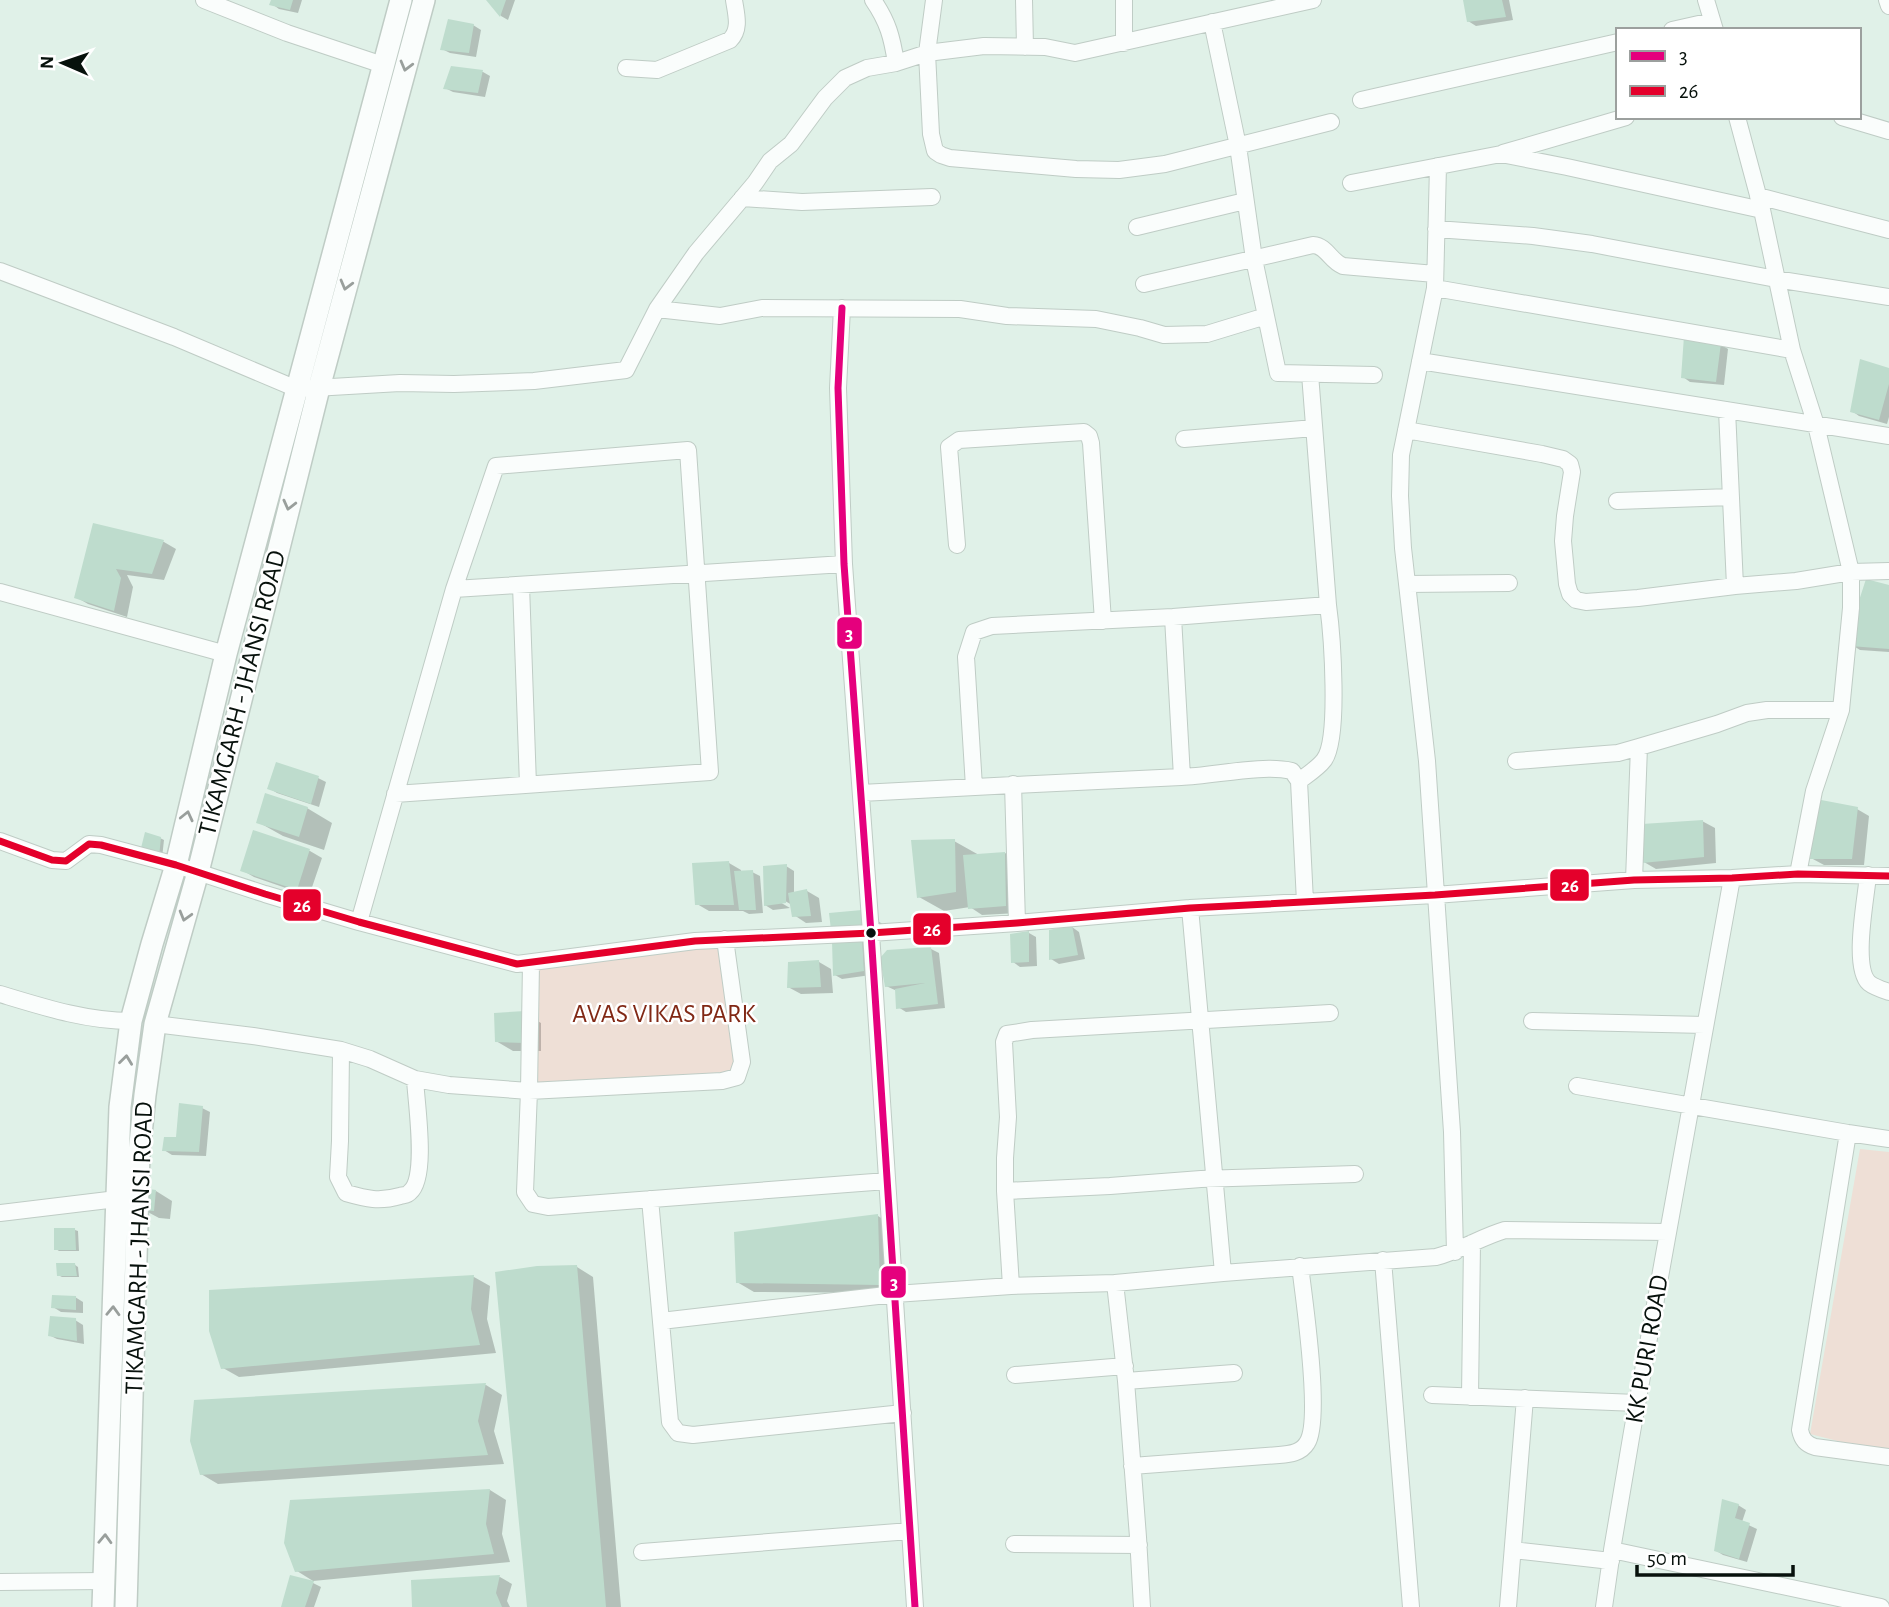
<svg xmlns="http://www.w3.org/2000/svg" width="1889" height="1607" font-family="'Alegreya Sans',sans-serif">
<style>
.green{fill:#eedfd6}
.shadow{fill:#0003}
.building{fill:#bedccd}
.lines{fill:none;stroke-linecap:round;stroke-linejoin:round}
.minor-casing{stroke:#bfccc5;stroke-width:18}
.tertiary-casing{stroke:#bfccc5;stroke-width:24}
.minor{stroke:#fafdfc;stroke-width:16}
.tertiary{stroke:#fafdfc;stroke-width:21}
.bus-1-casing{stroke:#fff;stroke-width:12}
.bus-2-casing{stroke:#fff;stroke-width:12}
.bus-1{stroke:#e5007d;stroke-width:7}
.bus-2{stroke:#e4002b;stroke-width:7}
.oneway{stroke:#999f9c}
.bus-dot{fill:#07110c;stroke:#fff;stroke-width:2.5}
.labels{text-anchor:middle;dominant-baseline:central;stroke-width:5;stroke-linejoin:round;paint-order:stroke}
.street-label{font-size:26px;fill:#07110c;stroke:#fff}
.park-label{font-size:26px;fill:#812815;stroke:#fff}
.line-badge{stroke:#fff;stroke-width:2.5}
.badge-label{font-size:19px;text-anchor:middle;font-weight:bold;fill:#fff}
</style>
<rect width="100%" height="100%" fill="#e0f1e8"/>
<!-- green -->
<path class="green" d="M718,943L739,1071L536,1086V968Z
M1860,1149L1889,1152V1454L1810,1434Z"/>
<!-- shadow -->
<path class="shadow" d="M273,0H302L298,13L279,9L272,4Z
M488,0H515L508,20L501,16Z
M1465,0H1509L1513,20L1476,26L1468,21Z
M473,25L481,30L476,57L450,53L442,49Z
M452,68L483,72L490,76L485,97L453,92L445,88Z
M1720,344L1728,349L1724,385L1690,382L1683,377Z
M1889,370V417L1887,424L1859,416L1852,411Z
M94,525L164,542L176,549L164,580L127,575L133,587L127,617L88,604L76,597Z
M1889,587V652L1860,650L1852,645Z
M318,778L326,782L319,807L277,793L269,788Z
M307,808L332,823L324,850L283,836L258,822Z
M1857,809L1869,816L1864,865H1824L1811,858Z
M1702,821L1715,828L1716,863L1656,869L1644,862Z
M255,832L310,851L322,858L309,896L254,877L242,870Z
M160,838L164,840L162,858L146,853Z
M954,841L979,855L1005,853L1017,860L1018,913L982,915L970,907L944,911L919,897Z
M729,863L741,870V872H752L760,876L763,913L749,914L743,911H709L697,904Z
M786,866L794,871V894L807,891L819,898L822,922L806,923L794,915L792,905L780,898L778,901L790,908L773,910L765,905Z
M861,911L886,926L887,940L869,942L871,975L842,979L835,975Z
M1072,927L1079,932L1085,959L1059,964L1051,959Z
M1029,933L1036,937L1037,966L1020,967L1013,962Z
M931,949L939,953L945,1008L906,1012L898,1007L897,991L886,986Z
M819,962L831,969L833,993L801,994L788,987Z
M524,1013L541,1023V1051H513L496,1041Z
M202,1108L210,1112L206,1156L172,1155L164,1150L178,1139Z
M156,1191L172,1201L170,1219L159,1218L142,1209Z
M878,1216L894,1226L896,1293L754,1292L737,1282Z
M75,1230L78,1231L79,1251H59L56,1249Z
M75,1265L78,1267L79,1277H62L58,1275Z
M577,1267L593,1277L621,1607H529Z
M474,1277L490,1286L487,1319L496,1353L239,1377L223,1368L211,1292Z
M75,1297L83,1302V1313L61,1312L53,1307Z
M75,1320L83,1325L84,1344L57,1339L49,1335Z
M486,1385L502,1395L494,1431L504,1464L218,1484L201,1474L195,1402Z
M490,1490L506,1500L502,1534L510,1562L313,1581L297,1571Z
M1738,1505L1746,1510L1742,1522L1757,1529L1747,1562L1723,1555L1715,1550Z
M500,1577L512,1584L507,1601L510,1607H414L413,1582Z
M313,1583L321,1587L314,1607H283Z"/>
<!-- building -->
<path class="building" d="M271,0H293L290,10L269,5Z
M486,0H506L500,17Z
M1463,0H1502L1506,17L1467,22Z
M448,19L474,24L469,53L440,50Z
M451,66L483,70L478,93L443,89Z
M1684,336L1721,343L1716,382L1681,378Z
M1860,359L1889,368V384L1879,420L1850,412Z
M93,523L164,540L152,574L116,569L121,578L114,611L74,598Z
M1866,579L1889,585V649L1850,646L1854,616Z
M276,762L319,776L311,804L267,789Z
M265,793L308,807L299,837L256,823Z
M1816,799L1858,807L1852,859H1810Z
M1703,820L1704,857L1642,863V824Z
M253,830L310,849L297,890L240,871Z
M145,832L161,837L159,857L140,852Z
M955,839L956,892L917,898L911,840Z
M1005,852L1006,906L968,909L963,855Z
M729,861L734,905H695L692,863Z
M787,864L786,903L764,906L763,866Z
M753,870L756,910H739L734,871Z
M807,889L811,916L792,917L788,893Z
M862,910V927L831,930L829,913Z
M1072,925L1078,955L1049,960V930Z
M1029,931V962L1011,963L1010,934Z
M862,938L864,971L833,976L832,941Z
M931,947L938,1004L896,1009L895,989L925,983L885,987L880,958L887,950Z
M819,960L821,987L787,988L788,962Z
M525,1011V1043L495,1042L494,1013Z
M179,1103L203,1106L199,1152L162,1151L164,1137H176Z
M141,1188L156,1190L154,1211L141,1210Z
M878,1214L880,1285L736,1283L734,1232Z
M54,1228H75L76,1250H54Z
M56,1263H75L77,1276H57Z
M577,1265L606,1607H527L495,1272L537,1266Z
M474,1275L471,1309L480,1345L221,1369L209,1331V1290Z
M52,1295L76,1296V1310L51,1308Z
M50,1316L76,1318L77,1341L48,1336Z
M486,1383L478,1421L488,1455L200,1475L190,1441L194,1400Z
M490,1489L486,1524L494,1554L295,1572L284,1543L290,1500Z
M1722,1499L1739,1504L1735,1518L1750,1523L1739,1559L1714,1551Z
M290,1575L314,1581L305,1607H281Z
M500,1575L496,1593L502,1607H412L411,1580Z"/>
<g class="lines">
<defs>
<path id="minor" d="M204,0L287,33L383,65
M873,0C888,22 892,37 896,63
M934,0L927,53L931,134L935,151L941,155L950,158L1076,169L1119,170L1165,164L1331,122
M1024,0L1025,47
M1124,0V43
M1706,0L1715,30
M1887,0L1889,6
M1212,22L1238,146L1254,259L1278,373L1374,375
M1672,30L1712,21
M626,68L657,70L730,40C741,29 736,14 734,0
M1361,100L1618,42
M1737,117L1762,210L1792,350L1816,425L1851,572V608L1841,710L1814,791L1798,874
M1842,117L1889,131
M1503,153L1626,117
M1438,166L1435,288L1401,455L1400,496L1403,548L1427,761L1452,1132L1455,1252
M1351,183L1501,154L1567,167L1762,210
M1758,196L1889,230
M742,198L802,202L932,197
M1137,227L1245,201
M1436,229L1533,236L1592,244L1776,279L1889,297
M0,271L174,337L297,389L400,383L454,384L534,381L626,370L657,309L696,253L755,183L770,161L791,144L825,98L845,78L867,68L896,63L927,53L984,46L1045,47L1075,53L1313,0
M1144,284L1313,245C1327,246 1330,261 1343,266L1435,274
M1435,288L1792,350
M842,308L838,388L844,564L871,933L915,1607
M657,309L720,316L762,308L960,309L1007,316L1096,319L1140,328L1164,335L1207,334L1266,316
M1420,361L1889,436
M1727,410L1735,586
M1406,430L1542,454L1563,459L1570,464L1572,472L1565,516L1563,541L1567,584L1570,594L1576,600L1586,602L1638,598L1735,586L1796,581L1851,572L1889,571
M1184,439L1314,428
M1617,501L1731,497
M957,545L949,447L959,440L1084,432L1089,436L1091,443L1103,621
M1407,584L1509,583
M521,585L528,785
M0,592L226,654
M1173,617L1182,777
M1516,761L1618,753L1639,747
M1299,781C1307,775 1318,768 1324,760C1340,739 1332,634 1328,605L1310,374
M1013,784L1017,923
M974,787L966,657L974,632L992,626L1173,617L1328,605
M861,793C968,787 1074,782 1181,777C1214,776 1261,764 1292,771L1299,781L1305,902
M395,794L710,772L688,450L496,466L454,589
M0,841L52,860L66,861L89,844L101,845L176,865L265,894L359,922L517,964L695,941L871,933L1017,923L1190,908L1435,895L1634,880L1732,878L1798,874L1889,876
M1868,875C1866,899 1852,967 1869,983C1874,987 1883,990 1889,992
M1732,878L1632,1432L1612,1550L1881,1607
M1634,880L1639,747L1717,724L1747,713L1767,710H1841
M1190,908L1223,1273
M359,922L454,589L844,564
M725,939L742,1062L737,1077L722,1081L529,1091L525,1192L533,1204L548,1207L887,1181
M0,994C43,1007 86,1021 131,1021
M1532,1021L1705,1025
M155,1024L253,1036L341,1050L370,1059L415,1079L449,1085L529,1091L531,963
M341,1050L340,1141L338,1177L346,1193C367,1199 379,1202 400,1196C404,1195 408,1195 410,1192C428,1177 416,1102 415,1079
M1577,1086L1848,1133L1889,1139
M1848,1133L1800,1430C1802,1440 1806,1444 1815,1447L1889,1457
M1005,1191L1110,1186L1201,1179L1355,1174
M650,1199L670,1422L678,1433L693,1435L903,1413
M0,1213L125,1198
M1383,1260L1411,1607
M1115,1283L1126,1381L1138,1537L1142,1607
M1011,1286L1005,1191V1158L1008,1117L1004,1042L1007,1034L1032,1030L1330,1013
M661,1321L895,1294L1011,1286L1115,1283L1223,1273L1436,1257C1460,1251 1481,1237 1505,1230L1668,1232
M1015,1375L1125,1366
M1126,1381L1234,1373
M1432,1395L1637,1403
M1470,1397L1472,1243
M1132,1466L1279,1455C1290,1454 1301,1453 1307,1443C1322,1421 1304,1298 1300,1266
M1014,1544L1139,1545
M1513,1550L1611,1561
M642,1552L910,1531
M0,1582L104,1581
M1508,1607L1525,1398
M1604,1607L1612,1551"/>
<path id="tertiary" d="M103,1607L120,1107L131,1021L152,944L176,865L226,654L401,0
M126,1607L139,1154L145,1095L155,1024L198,872L319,388L424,0"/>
</defs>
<!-- minor casing -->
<use href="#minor" class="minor-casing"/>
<!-- tertiary casing -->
<use href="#tertiary" class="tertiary-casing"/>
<!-- minor -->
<use href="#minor" class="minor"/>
<!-- tertiary -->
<use href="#tertiary" class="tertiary"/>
<defs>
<path id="bus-1" d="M842,308L838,388L844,564L871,933L915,1607"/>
<path id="bus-2" d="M0,841L52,860L66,861L89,844L101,845L176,865L265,894L359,922L517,964L695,941L871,933L1017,923L1190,908L1435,895L1634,880L1732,878L1798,874L1889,876"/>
</defs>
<!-- bus-1 casing -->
<use href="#bus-1" class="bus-1-casing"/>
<!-- bus-2 casing -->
<use href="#bus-2" class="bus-2-casing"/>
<!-- bus-1 -->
<use href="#bus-1" class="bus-1"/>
<!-- bus-2 -->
<use href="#bus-2" class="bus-2"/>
</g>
<!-- one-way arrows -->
<defs><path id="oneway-chevron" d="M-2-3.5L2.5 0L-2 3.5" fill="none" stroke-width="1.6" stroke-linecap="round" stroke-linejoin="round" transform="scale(1.75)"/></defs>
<g class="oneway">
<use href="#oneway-chevron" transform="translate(406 66) rotate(105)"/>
<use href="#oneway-chevron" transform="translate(346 285) rotate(105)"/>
<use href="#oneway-chevron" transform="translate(289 505) rotate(104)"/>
<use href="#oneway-chevron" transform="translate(187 816) rotate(-77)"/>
<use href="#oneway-chevron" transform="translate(185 916) rotate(106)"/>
<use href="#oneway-chevron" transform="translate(126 1060) rotate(-83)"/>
<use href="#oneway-chevron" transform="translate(113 1311) rotate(-88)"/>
<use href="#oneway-chevron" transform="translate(105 1539) rotate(-88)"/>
</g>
<!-- markers -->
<circle class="bus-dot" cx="871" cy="933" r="6"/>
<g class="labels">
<!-- street labels -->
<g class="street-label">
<text transform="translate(242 693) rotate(-76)">TIKAMGARH - JHANSI ROAD</text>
<text transform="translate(139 1248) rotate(-88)">TIKAMGARH - JHANSI ROAD</text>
<text transform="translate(1647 1349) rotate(-80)">KK PURI ROAD</text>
</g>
<!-- park labels -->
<g class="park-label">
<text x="664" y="1014">AVAS VIKAS PARK</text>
</g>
</g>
<g class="line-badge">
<rect x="836" y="616" width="27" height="34" rx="7" fill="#e5007d"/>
<rect x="1549" y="868" width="41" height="34" rx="7" fill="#e4002b"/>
<rect x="282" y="888" width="40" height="34" rx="7" fill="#e4002b"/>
<rect x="912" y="912" width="40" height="34" rx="7" fill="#e4002b"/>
<rect x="880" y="1265" width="27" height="34" rx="7" fill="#e5007d"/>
</g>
<g class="badge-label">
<text x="849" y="640">3</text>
<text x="1570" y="892">26</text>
<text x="302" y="912">26</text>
<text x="932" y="936">26</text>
<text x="894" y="1289">3</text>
</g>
<!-- legend -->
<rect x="1616" y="28" width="245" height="91" fill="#ffffff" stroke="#9ca09e" stroke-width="2"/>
<rect x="1630" y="51" width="35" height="10" fill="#e5007d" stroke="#9ca09e" stroke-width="2"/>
<text x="1679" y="63" font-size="21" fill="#07110c">3</text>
<rect x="1630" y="86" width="35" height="10" fill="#e4002b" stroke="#9ca09e" stroke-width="2"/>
<text x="1679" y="98" font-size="21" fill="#07110c">26</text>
<!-- north arrow -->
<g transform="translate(63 63) rotate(272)" stroke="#ffffff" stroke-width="5" paint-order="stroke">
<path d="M0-5L12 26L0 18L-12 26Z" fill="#07110c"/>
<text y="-10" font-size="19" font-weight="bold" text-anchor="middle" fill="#07110c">N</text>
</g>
<!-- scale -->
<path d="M1637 1565v10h156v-10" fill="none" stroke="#07110c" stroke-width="3.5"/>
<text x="1647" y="1565" font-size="21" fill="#07110c" stroke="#ffffff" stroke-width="5" paint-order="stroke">50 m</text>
</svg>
